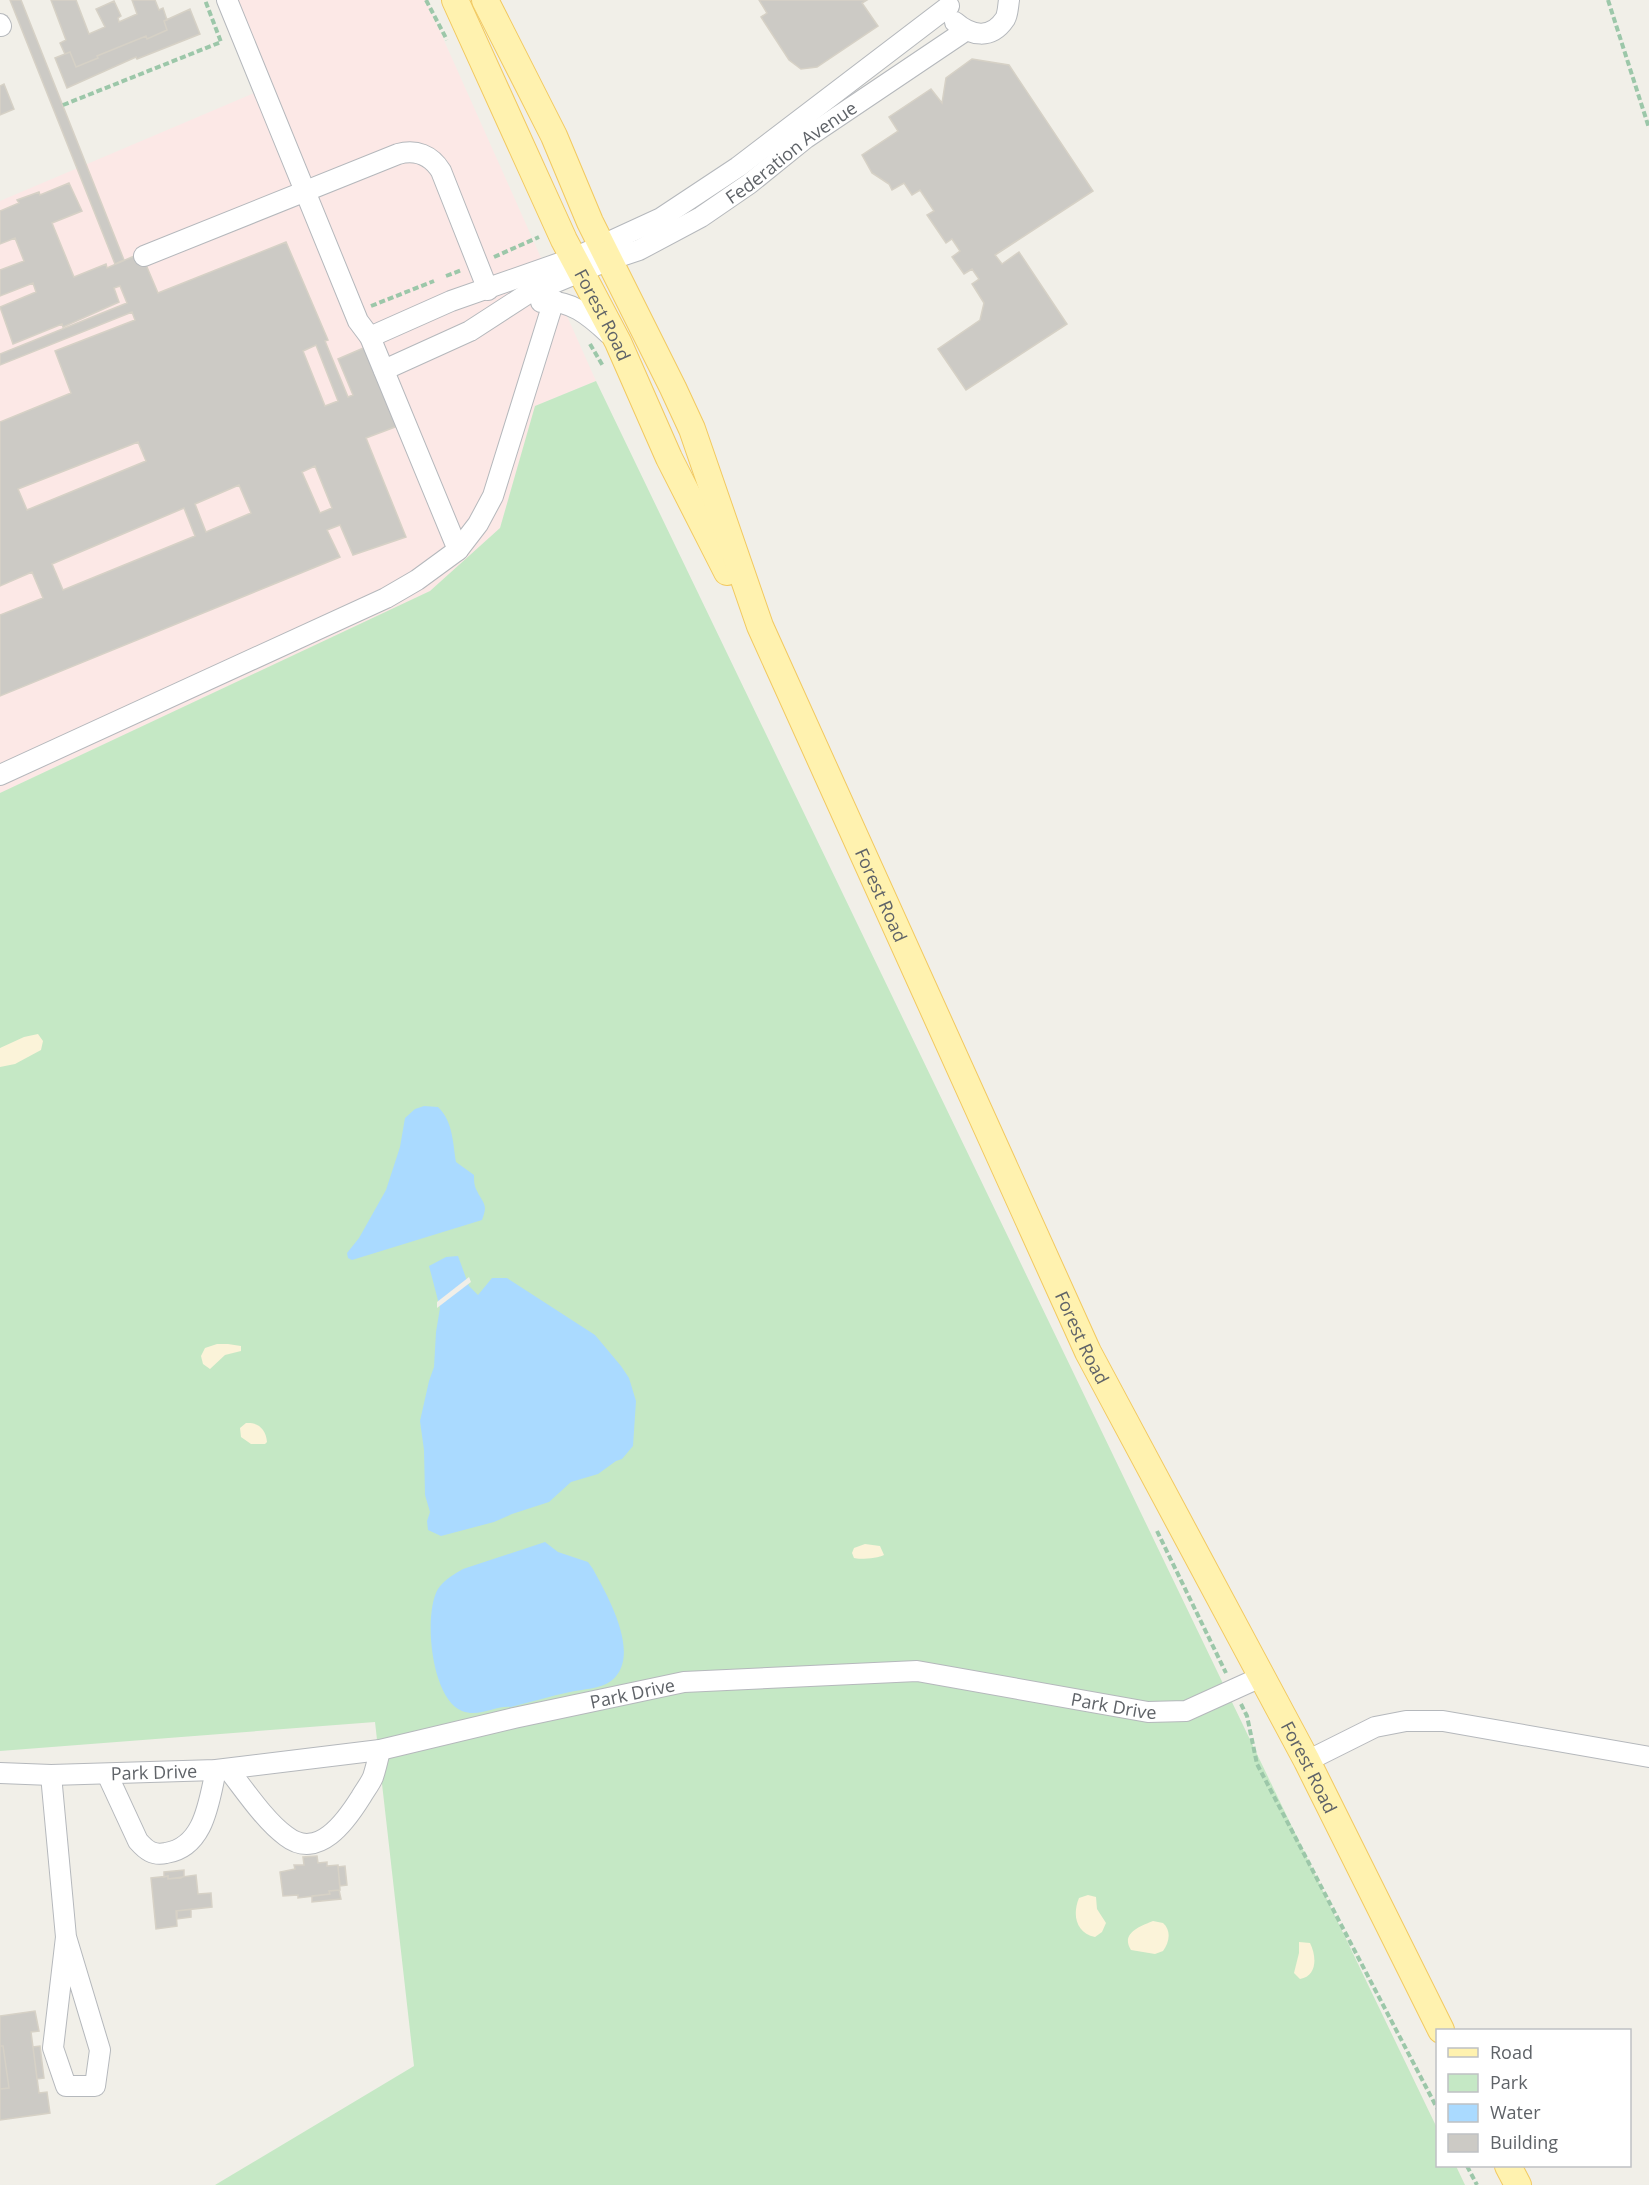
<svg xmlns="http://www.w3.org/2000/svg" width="1649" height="2185" font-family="'Open Sans',sans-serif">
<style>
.medical{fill:#fce8e6}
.green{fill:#c5e8c5}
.sand{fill:#fbf3d9}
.water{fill:#aadaff}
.pier{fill:#f1efe8}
.building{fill:#cccac5;stroke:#d6d1c6;stroke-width:1.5;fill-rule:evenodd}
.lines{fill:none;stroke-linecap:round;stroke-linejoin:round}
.minor-casing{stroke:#b5b8bc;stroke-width:22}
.major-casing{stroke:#f2c960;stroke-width:28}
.path{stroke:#9cc7a9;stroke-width:4;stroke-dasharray:6 3;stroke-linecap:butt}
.minor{stroke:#fff;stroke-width:20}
.major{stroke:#fff2af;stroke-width:26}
.labels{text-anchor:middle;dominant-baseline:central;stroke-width:6;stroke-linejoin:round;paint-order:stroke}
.street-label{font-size:18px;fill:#5f6368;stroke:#fff}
</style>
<rect width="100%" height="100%" fill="#f1efe8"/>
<!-- medical -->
<path class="medical" d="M230,0H426L596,381L535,406L500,528L430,591L0,793V201L261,90Z"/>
<!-- green -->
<path class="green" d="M596,381L1437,2128L1438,2166H1456L1465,2185H215L414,2066L375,1722L0,1751V793L430,591L500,528L535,406Z"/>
<!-- sand -->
<path class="sand" d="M38,1034L43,1041L41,1050L15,1064L0,1067V1048L24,1037Z
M228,1344L241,1346V1351L225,1355L210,1369L203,1364L201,1356L205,1348L217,1344Z
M246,1423C258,1422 266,1429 267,1442L265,1444H251L241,1437L240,1428Z
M865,1544L880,1546L884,1555C879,1558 859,1560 854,1558L852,1553L854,1548Z
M1088,1895L1096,1897L1097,1909L1106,1923L1102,1932L1095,1937C1076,1933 1072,1915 1079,1898Z
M1153,1921L1163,1923C1172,1931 1169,1943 1163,1951L1155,1954L1131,1950C1120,1933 1141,1926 1153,1921Z
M1299,1942L1310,1943C1317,1957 1317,1976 1300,1979L1294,1973L1299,1953Z"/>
<!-- water -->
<path class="water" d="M424,1106L438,1107C453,1121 453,1144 456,1162L474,1175C474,1180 474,1186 477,1191C484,1205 488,1204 482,1220L352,1260L348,1258L347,1253L359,1238L386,1190L400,1147L405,1118L415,1109Z
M458,1256L469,1286L478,1295L492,1278H507L595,1335L621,1366L629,1378L636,1401L633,1446L622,1459L616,1461L598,1474L571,1482L549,1502L512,1514L494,1522L441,1536L428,1530L427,1521L430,1512L425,1495L424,1450L420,1421L429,1381L434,1367L436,1332L440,1308L429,1266L446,1257Z
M545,1542L558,1552L588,1562L593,1569C607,1595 643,1656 611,1681C600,1689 583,1689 570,1692C551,1696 531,1702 511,1707C495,1705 480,1718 462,1711C431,1699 423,1614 438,1589C444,1580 454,1574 463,1569Z"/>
<!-- pier -->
<path class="pier" d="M469,1277L471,1282L437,1308V1302Z"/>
<!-- building -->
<path class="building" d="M10,0H21L124,260L115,264Z
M51,0H76L89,34L105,27L96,9L114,1L121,16L118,18L119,22L137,14L132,0H155L159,10L163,8L167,20L164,21L167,30L147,39L146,36L97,56L98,58L76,67L70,52L65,54L60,43L66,40Z
M759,0H867L862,3L878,26L817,67L801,69L789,60L761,17L767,13Z
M190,9L200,34L137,59L136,57L67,88L55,58L70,52L76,67L98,58L97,56L146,36L147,39L167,30L164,21Z
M972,59L1009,65L1093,191L995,255L1002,264L1019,252L1067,324L966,390L938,349L980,320L984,303L972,284L979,279L972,269L964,274L952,257L960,251L952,239L946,243L927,215L934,211L920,190L912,195L904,183L892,190L889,184L872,173L862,155L898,131L889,117L931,89L942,103L946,78Z
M4,84L14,109L0,115V86Z
M69,183L82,211L52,223L74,277L106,264L107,268L141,253L158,293L286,242L328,340L325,341L348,397L353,395L338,359L368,346L403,424L366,438L406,537L353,555L340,525L327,530L340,557L0,696V615L43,598L32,572L0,586V422L71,393L55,351L135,320L132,312L0,365V354L127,303L120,286L114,288L119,302L63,327L62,324L13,344L0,307L36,292L33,283L0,296V270L24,261L15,238L0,244V211L19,203L17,200L39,192L40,195ZM316,345L338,401L325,406L303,351ZM138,442L146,461L27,510L18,489ZM315,466L332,508L320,513L302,472ZM239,485L251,513L206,532L195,504ZM184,508L195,536L63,590L52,564Z
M317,1856L318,1863L327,1862V1866L338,1865L340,1890L329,1891L330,1894L298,1898V1895L283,1896L280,1872L295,1869L294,1865H304L303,1857Z
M345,1866L347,1885L340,1886L338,1867Z
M184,1870V1876L181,1878L168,1879V1876L164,1877V1872Z
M196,1875L198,1894L211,1893L212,1907L176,1911L177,1926L156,1929L151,1878L168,1876V1879Z
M339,1890L341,1899L312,1902V1896L330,1894L329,1891Z
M191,1909V1917L177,1919V1911Z
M35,2011L39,2031L31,2032L39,2093L47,2092L50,2113L0,2120V2089L9,2088L3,2046H0V2016Z
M0,2046H3L9,2088L0,2089Z
M40,2046L44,2078L37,2079L33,2047Z"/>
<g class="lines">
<defs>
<g id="minor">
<path d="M955,22C971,36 991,40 1005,19C1008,14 1008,6 1009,0"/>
<path d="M0,24L1,26"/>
<path d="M144,256L398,154C416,149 431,155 441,171L488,290"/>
<path d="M541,302C569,298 590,316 609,334"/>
<path d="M370,337L451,301L574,258L661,218L738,167L949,6"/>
<path id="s1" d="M384,370L470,331L527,294L609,260L639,250L701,217L749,184L806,138L965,31"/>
<path d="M458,550L478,524L493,496L554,300"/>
<path d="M0,775L386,598L417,580L458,550L370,337L358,321L227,0"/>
<path d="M1307,1761L1375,1727L1406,1721H1443L1649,1757"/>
<path d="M228,1769C244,1789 265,1821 286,1836C318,1861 346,1821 361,1797C365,1790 370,1784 373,1777C376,1768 378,1759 380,1750"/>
<path id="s2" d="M0,1773L51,1775L216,1770L380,1750L514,1718L684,1682L917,1671L1148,1712L1186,1711L1261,1677"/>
<path d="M107,1774L138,1841C146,1850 153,1856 166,1853C205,1847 209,1800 216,1770"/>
<path d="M51,1775L66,1937L100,2050L95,2086H66L53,2048L66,1937"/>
</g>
<g id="major">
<path id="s3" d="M455,0L564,240L618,342L669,458L727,572"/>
<path id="s4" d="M485,0L554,136L590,222L673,388L692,429L760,626L1088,1352L1307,1761L1441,2030"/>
<path d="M1508,2166L1518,2185"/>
</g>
</defs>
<!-- minor casing -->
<use href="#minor" class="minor-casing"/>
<!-- major casing -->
<use href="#major" class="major-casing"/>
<!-- path -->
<path class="path" d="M426,0L447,40
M1608,0L1649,128
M63,105L221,42L205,0
M494,257L539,237
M446,276L462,270
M371,306L434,281
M590,344L603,366
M1157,1531L1226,1673
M1241,1704L1247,1716L1257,1764L1438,2110
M1467,2166L1477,2185"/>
<!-- minor -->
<use href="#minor" class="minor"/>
<!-- major -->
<use href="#major" class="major"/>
</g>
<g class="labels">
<!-- street labels -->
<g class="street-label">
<text stroke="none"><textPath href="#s1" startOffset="464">Federation Avenue</textPath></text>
<text stroke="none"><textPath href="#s3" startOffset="348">Forest Road</textPath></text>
<text stroke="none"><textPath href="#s4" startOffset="980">Forest Road</textPath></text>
<text stroke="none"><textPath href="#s4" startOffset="1466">Forest Road</textPath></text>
<text stroke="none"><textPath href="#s2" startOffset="640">Park Drive</textPath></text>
<text stroke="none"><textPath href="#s2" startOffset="1126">Park Drive</textPath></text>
<text stroke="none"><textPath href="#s4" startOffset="1952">Forest Road</textPath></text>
<text stroke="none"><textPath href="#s2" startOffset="154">Park Drive</textPath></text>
</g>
</g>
<!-- legend -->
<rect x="1436" y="2029" width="195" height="138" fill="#ffffff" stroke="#bfc1c3" stroke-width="1.5"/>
<rect x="1448" y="2048" width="30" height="9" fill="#fff2af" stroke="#bfc1c3" stroke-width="1.5"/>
<text x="1490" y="2059" font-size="18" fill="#5f6368">Road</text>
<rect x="1448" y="2074" width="30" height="18" fill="#c5e8c5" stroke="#bfc1c3" stroke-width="1.5"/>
<text x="1490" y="2089" font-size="18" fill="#5f6368">Park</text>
<rect x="1448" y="2104" width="30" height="18" fill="#aadaff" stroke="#bfc1c3" stroke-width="1.5"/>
<text x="1490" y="2119" font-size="18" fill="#5f6368">Water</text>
<rect x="1448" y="2134" width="30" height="18" fill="#cccac5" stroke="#bfc1c3" stroke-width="1.5"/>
<text x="1490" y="2149" font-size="18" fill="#5f6368">Building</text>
</svg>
